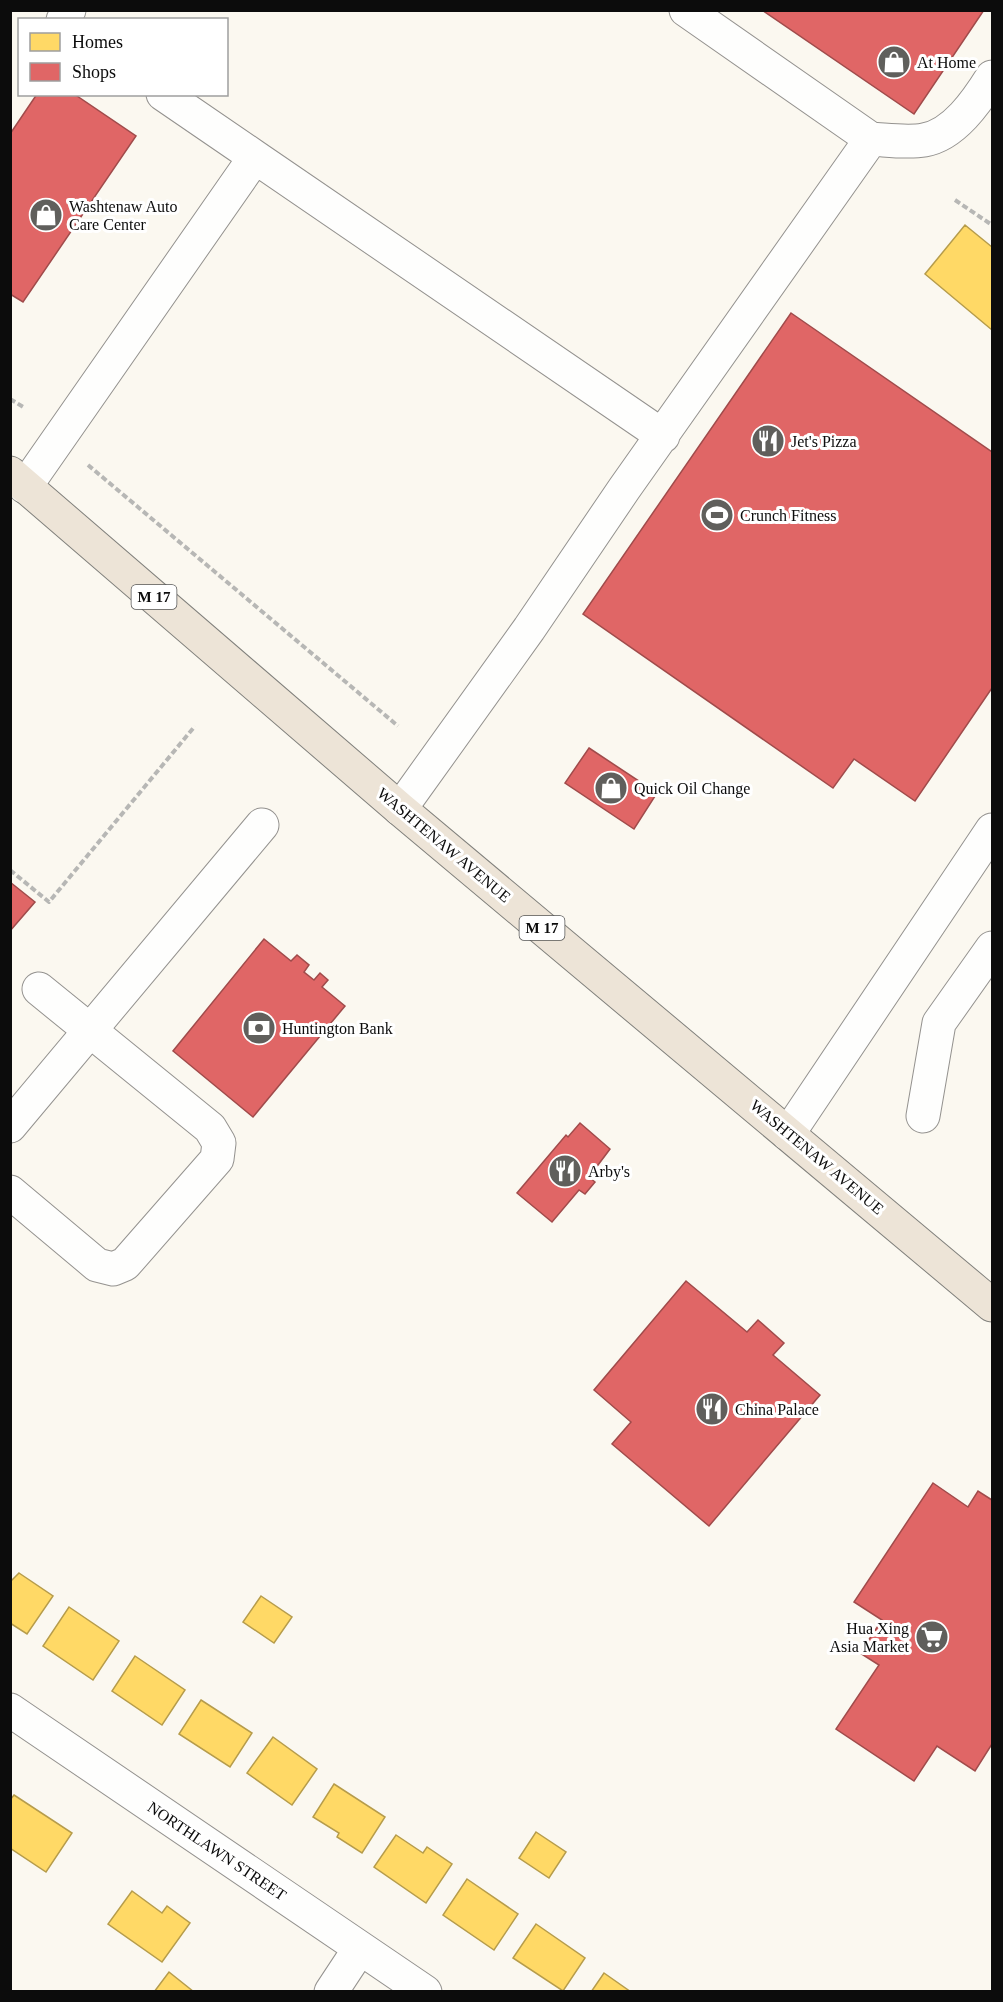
<svg xmlns="http://www.w3.org/2000/svg" width="1003" height="2002" font-family="Georgia,serif">
<style>
.homes{fill:#ffd966;stroke:#b69c4b;stroke-width:1.5}
.shops{fill:#e06666;stroke:#a04b4b;stroke-width:1.5}
.lines{fill:none;stroke-linecap:round;stroke-linejoin:round}
.minor-casing{stroke:#94928f;stroke-width:35}
.major-casing{stroke:#81807c;stroke-width:35}
.path{stroke:#b7b7b5;stroke-width:4;stroke-dasharray:6 3;stroke-linecap:butt}
.minor{stroke:#fefefd;stroke-width:33}
.major{stroke:#ede4d7;stroke-width:33}
.labels{text-anchor:middle;dominant-baseline:central;stroke-width:6;stroke-linejoin:round;paint-order:stroke}
.shield{fill:#fff;stroke:#555;stroke-width:1.5}
.shield-label{font-size:15px;font-weight:bold;fill:#0c0c0c}
.poi-label{font-size:16px;fill:#0c0c0c;stroke:#fff;text-anchor:start}
.street-label{font-size:16px;fill:#0c0c0c;stroke:#fff}
</style>
<rect width="100%" height="100%" fill="#fbf8f0"/>
<!-- homes -->
<path class="homes" d="M965,225L992,247V330L925,274Z
M19,1573L53,1596L27,1634L10,1623V1582Z
M261,1596L292,1617L274,1643L243,1622Z
M69,1607L119,1641L93,1680L43,1646Z
M135,1656L185,1690L162,1725L112,1691Z
M201,1700L252,1733L230,1767L179,1734Z
M273,1737L317,1769L292,1805L247,1773Z
M334,1784L385,1817L362,1853L337,1837L339,1833L313,1817Z
M14,1795L72,1833L46,1872L10,1848V1800Z
M536,1832L566,1852L549,1878L519,1858Z
M396,1835L423,1853L427,1847L452,1864L426,1903L374,1867Z
M467,1879L518,1914L494,1950L443,1915Z
M132,1891L162,1913L167,1906L190,1923L162,1962L108,1924Z
M536,1924L585,1958L563,1991L513,1958Z
M169,1972L194,1992H154Z
M604,1973L631,1992H591Z"/>
<!-- shops -->
<path class="shops" d="M762,10H984L914,114Z
M37,94H74L136,136L23,302L10,294V134Z
M791,313L992,452V688L915,801L854,759L833,788L583,614Z
M589,748L657,793L634,829L565,783Z
M10,882L35,902L10,931Z
M264,939L291,961L297,955L309,965L304,972L314,980L320,973L328,980L322,987L345,1006L253,1117L173,1051Z
M580,1123L610,1149L589,1177L595,1182L585,1194L579,1190L552,1222L517,1193L566,1135L568,1137Z
M686,1281L747,1332L758,1320L784,1343L773,1355L820,1395L709,1526L612,1444L631,1422L594,1390Z
M933,1483L968,1507L978,1491L992,1500V1744L975,1771L937,1746L914,1781L836,1729L879,1665L860,1653L882,1620L854,1602Z"/>
<g class="lines">
<defs>
<path id="minor" d="M63,20L69,10
M871,139C888,140 908,143 924,140C954,135 977,101 992,77
M255,157L663,436
M25,487L255,157L163,94
M400,809L529,629L624,489L871,139L686,10
M923,1116L939,1023L992,948
M10,1126L262,825
M788,1134L992,830
M10,1192L97,1265L113,1269L125,1264L217,1159L219,1143L210,1128L39,989
M10,1710L425,1992
M331,1992L360,1948"/>
<path id="major" d="M10,473L400,809L992,1305"/>
</defs>
<!-- minor casing -->
<use href="#minor" class="minor-casing"/>
<!-- major casing -->
<use href="#major" class="major-casing"/>
<!-- path -->
<path class="path" d="M955,200L992,225
M10,399L25,408
M88,465L398,726
M10,870L49,902L195,726"/>
<!-- minor -->
<use href="#minor" class="minor"/>
<!-- major -->
<use href="#major" class="major"/>
</g>
<!-- icons -->
<defs>
<symbol id="shop-disc" viewBox="-11 -11 22 22"><circle r="9.5" fill="#605f5c" stroke="#fff"/><path d="M-5-2.5h2.3a2.7 3.5 0 0 1 5.4 0H5L5.5 6h-11ZM-1.5-2.5h3a1.5 2.3 0 0 0-3 0Z" fill="#fff"/></symbol>
<symbol id="restaurant-disc" viewBox="-11 -11 22 22"><circle r="9.5" fill="#605f5c" stroke="#fff"/><path d="M-5-6h1v4h1v-4h1v4h1v-4h1v5L-1.5 .5V6h-2V.5L-5-1ZM5-6V6H3V1.5H1.5Q1.5-4 5-6Z" fill="#fff"/></symbol>
<symbol id="stadium-disc" viewBox="-11 -11 22 22"><circle r="9.5" fill="#605f5c" stroke="#fff"/><path d="M0-5a6.5 5 0 1 0 0 10a6.5 5 0 1 0 0-10ZM-3.5-1.8h7v3.6h-7Z" fill="#fff"/></symbol>
<symbol id="bank-disc" viewBox="-11 -11 22 22"><circle r="9.5" fill="#605f5c" stroke="#fff"/><path d="M-6-4H6V4H-6ZM0-2.3a2.3 2.3 0 1 0 0 4.6a2.3 2.3 0 1 0 0-4.6Z" fill="#fff"/></symbol>
<symbol id="supermarket-disc" viewBox="-11 -11 22 22"><circle r="9.5" fill="#605f5c" stroke="#fff"/><path d="M-6-5.5h2.5l.6 2H6L4.5 2H-2.5L-4.4-4H-6ZM-1.5 3.2a1.3 1.3 0 1 0 .1 0ZM3 3.2a1.3 1.3 0 1 0 .1 0Z" fill="#fff"/></symbol>
</defs>
<g fill-rule="evenodd">
<use href="#shop-disc" x="875" y="43" width="38" height="38"/>
<use href="#shop-disc" x="27" y="196" width="38" height="38"/>
<use href="#restaurant-disc" x="749" y="422" width="38" height="38"/>
<use href="#stadium-disc" x="698" y="496" width="38" height="38"/>
<use href="#shop-disc" x="592" y="769" width="38" height="38"/>
<use href="#bank-disc" x="240" y="1009" width="38" height="38"/>
<use href="#restaurant-disc" x="546" y="1152" width="38" height="38"/>
<use href="#restaurant-disc" x="693" y="1390" width="38" height="38"/>
<use href="#supermarket-disc" x="913" y="1618" width="38" height="38"/>
</g>
<g class="labels">
<!-- shield labels -->
<g class="shield">
<rect x="131.5" y="585" width="45" height="24" rx="4.5"/>
<rect x="519.5" y="916" width="45" height="24" rx="4.5"/>
</g>
<g class="shield-label">
<text x="154" y="597">M 17</text>
<text x="542" y="928">M 17</text>
</g>
<!-- poi labels -->
<g class="poi-label">
<text x="917" y="62">At Home</text>
<text x="69" y="206">Washtenaw Auto<tspan x="69" dy="18">Care Center</tspan></text>
<text x="791" y="441">Jet's Pizza</text>
<text x="740" y="515">Crunch Fitness</text>
<text x="634" y="788">Quick Oil Change</text>
<text x="282" y="1028">Huntington Bank</text>
<text x="588" y="1171">Arby's</text>
<text x="735" y="1409">China Palace</text>
<text x="909" y="1628" text-anchor="end">Hua Xing<tspan x="909" dy="18">Asia Market</tspan></text>
</g>
<!-- street labels -->
<g class="street-label">
<text transform="translate(444 845) rotate(40)">WASHTENAW AVENUE</text>
<text transform="translate(817 1157) rotate(40)">WASHTENAW AVENUE</text>
<text transform="translate(217 1851) rotate(34)">NORTHLAWN STREET</text>
</g>
</g>
<!-- border -->
<rect width="1003" height="2002" fill="none" stroke="#0c0c0c" stroke-width="24"/>
<!-- legend -->
<rect x="18" y="18" width="210" height="78" fill="#ffffff" stroke="#9e9e9e" stroke-width="1.5"/>
<rect x="30" y="33" width="30" height="18" fill="#ffd966" stroke="#9e9e9e" stroke-width="1.5"/>
<text x="72" y="48" font-size="18" fill="#0c0c0c">Homes</text>
<rect x="30" y="63" width="30" height="18" fill="#e06666" stroke="#9e9e9e" stroke-width="1.5"/>
<text x="72" y="78" font-size="18" fill="#0c0c0c">Shops</text>
</svg>
